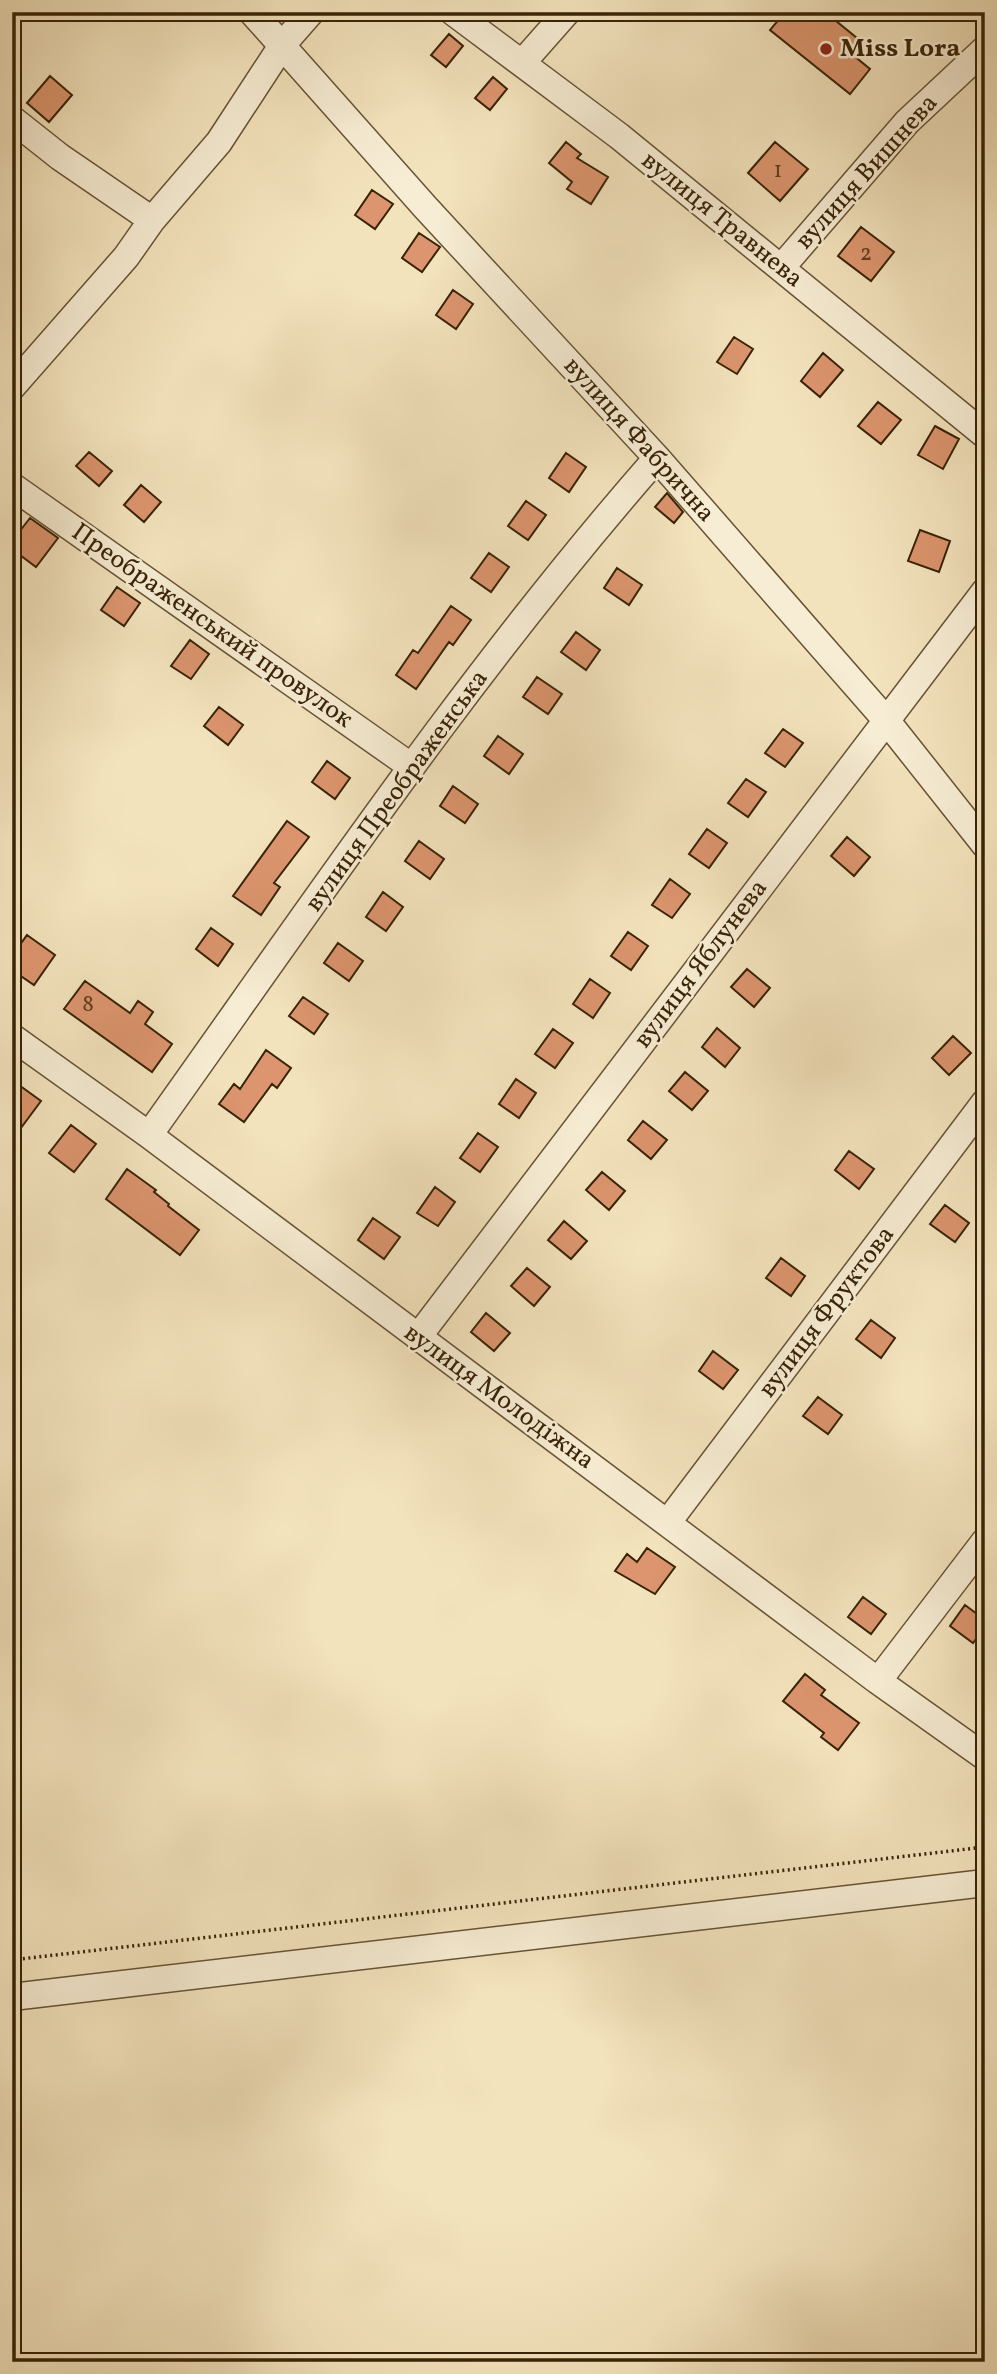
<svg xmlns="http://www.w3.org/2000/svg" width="997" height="2374" font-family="Vollkorn,serif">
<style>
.building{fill:#dc956e;stroke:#382307;stroke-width:2}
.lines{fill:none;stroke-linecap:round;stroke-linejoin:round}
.minor-casing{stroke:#675334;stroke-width:29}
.path{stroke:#382307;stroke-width:3.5;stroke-dasharray:2 3.5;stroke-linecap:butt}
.minor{stroke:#f7edd4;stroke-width:26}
.poi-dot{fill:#8f2418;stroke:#f7edd4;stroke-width:2.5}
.labels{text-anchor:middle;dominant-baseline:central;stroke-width:5;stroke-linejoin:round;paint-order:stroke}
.number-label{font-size:23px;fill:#614021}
.poi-label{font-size:26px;font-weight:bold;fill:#382307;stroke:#f7edd4;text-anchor:start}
.street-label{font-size:26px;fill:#382307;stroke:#f7edd4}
</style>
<rect width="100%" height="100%" fill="#f3e3bd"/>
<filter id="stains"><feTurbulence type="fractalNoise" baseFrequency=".00286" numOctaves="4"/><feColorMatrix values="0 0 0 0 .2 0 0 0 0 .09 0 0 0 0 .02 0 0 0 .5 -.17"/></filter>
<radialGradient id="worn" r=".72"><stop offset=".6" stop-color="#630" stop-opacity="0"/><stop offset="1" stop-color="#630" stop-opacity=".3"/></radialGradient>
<!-- building -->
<path class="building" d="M785,12H825L863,43L853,55L870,69L850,94L770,30Z
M449,34L463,46L446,67L431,55Z
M50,76L72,95L49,122L27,103Z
M493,77L507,89L490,110L475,98Z
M566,142L581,154L577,158L608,177L591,204L567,189L572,182L549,163Z
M775,142L808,169L780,201L748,173Z
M372,190L393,204L375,229L355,215Z
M861,227L894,252L871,281L838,256Z
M419,233L440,247L422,272L402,258Z
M453,290L473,304L456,329L436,315Z
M734,337L753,349L737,374L717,362Z
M823,353L843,370L820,397L801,381Z
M878,402L901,420L881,444L858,426Z
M935,426L959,439L943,469L918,455Z
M89,452L112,471L99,486L76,466Z
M566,453L586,467L569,492L549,478Z
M141,485L161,502L144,522L124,505Z
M667,493L683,512L674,523L655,507Z
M526,501L546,515L528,540L508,526Z
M30,518L58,538L36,567L12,549V541Z
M920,530L950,541L939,572L908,561Z
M489,553L509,567L491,592L471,578Z
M617,568L642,585L629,605L604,588Z
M117,587L140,603L124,626L101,610Z
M451,606L471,620L453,645L449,642L416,689L396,675L413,650L418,653Z
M576,632L600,650L586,670L561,652Z
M190,640L209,654L191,679L171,666Z
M537,677L562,694L548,714L523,697Z
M219,707L243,725L228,745L204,726Z
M783,729L803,743L785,767L765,753Z
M498,736L523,754L509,774L484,756Z
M327,761L350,778L335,799L312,782Z
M746,779L766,792L748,817L728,803Z
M453,786L478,804L465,823L440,806Z
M287,821L309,837L274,883L280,887L261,915L233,896Z
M707,829L727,843L709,868L689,854Z
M847,837L870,857L854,876L831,856Z
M419,841L444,859L430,879L405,861Z
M670,879L690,894L672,918L652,905Z
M383,892L403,907L386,931L366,917Z
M211,928L233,944L218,966L196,949Z
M628,932L648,946L631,970L611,956Z
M27,935L55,955L34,985L12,970V956Z
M338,943L363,961L349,981L324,963Z
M747,969L770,988L754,1007L731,987Z
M590,979L610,993L593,1018L573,1004Z
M85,981L130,1013L138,1001L153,1012L145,1024L172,1044L152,1072L64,1009Z
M303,997L328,1014L314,1034L289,1016Z
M717,1028L740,1048L725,1067L702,1047Z
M553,1029L573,1043L555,1068L535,1054Z
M953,1036L971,1053L949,1075L932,1058Z
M266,1050L291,1068L277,1088L272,1084L244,1122L219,1104L234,1084L240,1089Z
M685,1072L708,1091L692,1110L669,1091Z
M516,1079L536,1093L519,1118L499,1104Z
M12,1080L41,1101L12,1140Z
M643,1121L667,1140L651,1159L628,1140Z
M71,1125L96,1144L74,1172L49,1153Z
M478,1133L498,1147L480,1172L460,1158Z
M849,1151L874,1169L859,1189L835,1170Z
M127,1169L156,1190L154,1192L169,1204L168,1206L199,1230L180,1255L106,1199Z
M602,1172L625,1191L609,1210L586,1190Z
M435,1187L455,1202L438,1226L417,1213Z
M945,1205L969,1223L955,1242L930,1224Z
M373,1218L400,1237L384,1259L358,1240Z
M564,1221L587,1241L571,1259L548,1240Z
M781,1258L805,1276L791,1296L766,1278Z
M527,1268L550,1287L534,1306L511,1286Z
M486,1313L510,1333L494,1351L471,1332Z
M871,1320L895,1338L881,1358L856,1339Z
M713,1351L738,1370L723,1389L699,1371Z
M818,1397L842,1415L828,1434L803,1416Z
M647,1548L675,1567L655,1594L615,1571L627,1554L637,1562Z
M863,1597L886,1614L871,1634L848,1617Z
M965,1605L985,1620V1627L973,1643L950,1626Z
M805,1674L825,1690L821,1695L859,1723L838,1750L821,1737L824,1733L783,1701Z"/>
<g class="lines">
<defs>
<path id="minor" d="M252,12L426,208L657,458L886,720L985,845
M453,12L619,136L985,435
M522,63L567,12
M12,119L60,157L152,220
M781,268L907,122L985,49
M12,387L126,257L152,220L219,142L283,44L311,12
M12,486L412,767
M12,1037L149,1135L878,1681L985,1757
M149,1135C313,905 471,670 657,458
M418,1337L985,591
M668,1522L985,1102
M878,1681L985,1541
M12,1997L985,1883"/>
</defs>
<!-- minor casing -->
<use href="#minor" class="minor-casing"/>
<!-- path -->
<path class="path" d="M12,1960L985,1847"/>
<!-- minor -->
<use href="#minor" class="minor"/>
</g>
<!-- markers -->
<circle class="poi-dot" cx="826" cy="49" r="7"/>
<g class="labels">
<!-- number labels -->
<g class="number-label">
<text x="778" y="171">1</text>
<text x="866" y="254">2</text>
<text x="88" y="1005">8</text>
</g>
<!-- poi labels -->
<g class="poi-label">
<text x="840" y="49">Miss Lora</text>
</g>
<!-- street labels -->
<g class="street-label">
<text transform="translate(867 172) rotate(-48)">вулиця Вишнева</text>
<text transform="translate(722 220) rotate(39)">вулиця Травнева</text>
<text transform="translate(639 440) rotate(48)">вулиця Фабрична</text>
<text transform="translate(212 626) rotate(35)">Преображенський провулок</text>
<text transform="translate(397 791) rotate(-54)">вулиця Преображенська</text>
<text transform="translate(701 964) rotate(-53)">вулиця Яблунева</text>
<text transform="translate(827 1312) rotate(-53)">вулиця Фруктова</text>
<text transform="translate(499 1397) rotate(36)">вулиця Молодіжна</text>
</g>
</g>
<!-- margin -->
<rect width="997" height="2374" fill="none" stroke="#f3e3bd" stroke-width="42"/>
<rect x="14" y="14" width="969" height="2346" fill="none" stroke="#382307" stroke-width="3.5"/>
<rect x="21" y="21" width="955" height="2332" fill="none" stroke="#382307" stroke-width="2"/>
<rect width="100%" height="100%" filter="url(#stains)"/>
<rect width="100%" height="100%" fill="url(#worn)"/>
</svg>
